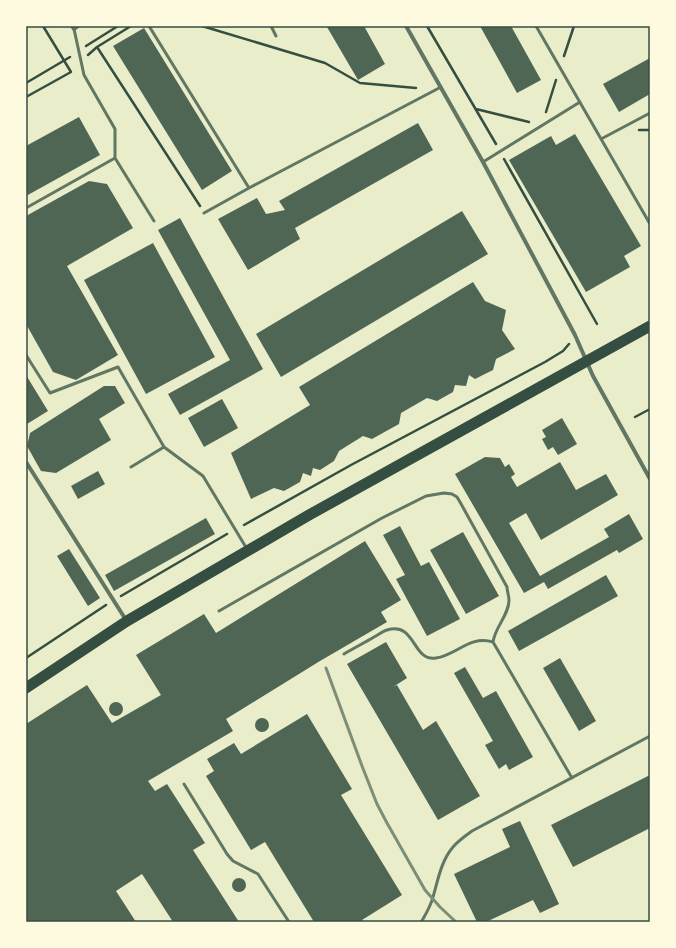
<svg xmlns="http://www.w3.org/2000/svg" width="676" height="948" font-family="Roboto,sans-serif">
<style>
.building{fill:#4f6655}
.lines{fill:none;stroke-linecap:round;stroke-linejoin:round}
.path{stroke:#344e41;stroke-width:2.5}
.service{stroke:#617663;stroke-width:3}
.minor{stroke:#617663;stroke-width:4}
.trunk{stroke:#344e41;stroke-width:11}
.rail{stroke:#7c8e77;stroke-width:3}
.neatline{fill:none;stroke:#344e41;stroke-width:1.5}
</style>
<rect width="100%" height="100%" fill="#e9edc9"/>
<!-- building -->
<path class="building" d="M328,26H364L385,64L358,80L327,27Z
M480,26H511L541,80L517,93Z
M144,28L232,171L202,190L113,46Z
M650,58V94L619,112L603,84Z
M79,117L100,155L26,196V146Z
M418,123L433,150L295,228L300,239L248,270L218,219L257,198L266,214L285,210L279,201Z
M575,134L641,246L624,256L630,267L586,292L509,160L551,136L556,145Z
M89,181L107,184L133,228L67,266L118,355L76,380L53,372L26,324V216Z
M462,211L488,254L281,377L256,334Z
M180,218L263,369L180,415L168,394L230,360L158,230Z
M153,243L215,357L146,394L84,280Z
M473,282L485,301L506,310L502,330L515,349L496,359L493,370L475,379L469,375L466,386L455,385L453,392L437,401L427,398L401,413L399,424L372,439L363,436L339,451L334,461L320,470L313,468L311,476L303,473L300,482L284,491L274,488L251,499L231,453L310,405L299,387Z
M26,375L48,411L27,424L26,423Z
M104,386H115L125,403L99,419L111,440L56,473L41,471L27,446L30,433Z
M222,399L238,428L204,447L188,418Z
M562,418L577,444L558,455L553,447L548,450L542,439L546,437L542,430Z
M485,457L500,458L505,467L509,464L515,474L511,477L517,487L560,462L576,490L606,474L618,495L541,540L526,513L509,523L540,576L609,537L604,529L629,514L643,539L619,553L617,550L548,589L544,582L524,593L455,474Z
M98,471L105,484L78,499L71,486Z
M206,518L215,534L114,591L105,575Z
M400,526L421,566L429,562L460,619L427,636L396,579L405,575L383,535Z
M463,532L499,596L466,614L430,550Z
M365,541L401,600L381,612L387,622L320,661L226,719L233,731L148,781L155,791L167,784L205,843L193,850L239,922H173L142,874L116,891L136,922H26V724L87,685L112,723L161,695L136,655L204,614L216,633Z
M69,549L100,598L88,606L57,556Z
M606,575L618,596L519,651L508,631Z
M386,642L407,678L393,687L397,685L423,730L436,721L480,796L438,820L347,664Z
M560,658L596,721L579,731L543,668Z
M465,667L483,698L496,691L533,757L509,770L506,764L499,769L485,745L493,741L454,673Z
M109 709a7 7 0 1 1 14 0a7 7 0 1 1-14 0Z
M307,714L352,789L341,795L402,895L362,920L364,922H314L265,842L251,850L206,776L214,771L207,759L234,743L241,754Z
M255 725a7 7 0 1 1 14 0a7 7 0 1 1-14 0Z
M650,775V828L573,867L551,825Z
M520,821L559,904L540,913L533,900L486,922H477L454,874L510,847L502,829Z
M232 885a7 7 0 1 1 14 0a7 7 0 1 1-14 0Z"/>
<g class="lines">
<!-- path -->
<path class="path" d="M131,26L97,47L200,206
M202,26L325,63L360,83L416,88
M427,26L496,144
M86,46L118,26
M88,55L97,47
M564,56L574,26
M26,83L70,57
M26,97L71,72L43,26
M476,109L529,122
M546,112L556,80
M639,130H650
M504,159L597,324
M635,417L650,409
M244,525L351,465L545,362L563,351L569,344
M121,596L227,534
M26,658L106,605"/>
<!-- service -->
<path class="service" d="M149,26L249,188
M271,26L276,36
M536,26L650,224
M601,139L650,113
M115,158L154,221
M483,162L580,102
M26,208L115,158V129L84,75L74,29
M204,213L249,188L441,87
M26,355L50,393L118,367L164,447L131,467
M164,447L203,476L247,549
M219,611L382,518L426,496L444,493L452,494L457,497L460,502L507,587C507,591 509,596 509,600C509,615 495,627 493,642L572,778
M344,654C354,648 364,643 374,637C378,635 383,631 387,630C416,621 412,662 436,658C457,655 469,635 493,642
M184,784L227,854L233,861L258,874L289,922
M421,922L423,919C427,912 431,905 433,897C438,880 441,861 453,847C458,841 465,836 472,831L650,736"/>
<!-- minor -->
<path class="minor" d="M72,26L74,29L78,26
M406,26L483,162L575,335L593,376L650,479
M26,462L126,620"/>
<!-- trunk -->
<path class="trunk" d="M26,688L127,621L309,515L650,326"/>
<!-- rail -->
<path class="rail" d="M326,668L362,766L377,804L387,823L425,890L440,907L456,922"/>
</g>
<!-- border -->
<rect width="676" height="948" fill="none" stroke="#fefae0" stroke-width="54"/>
<rect x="27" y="27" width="622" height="894" class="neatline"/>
</svg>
